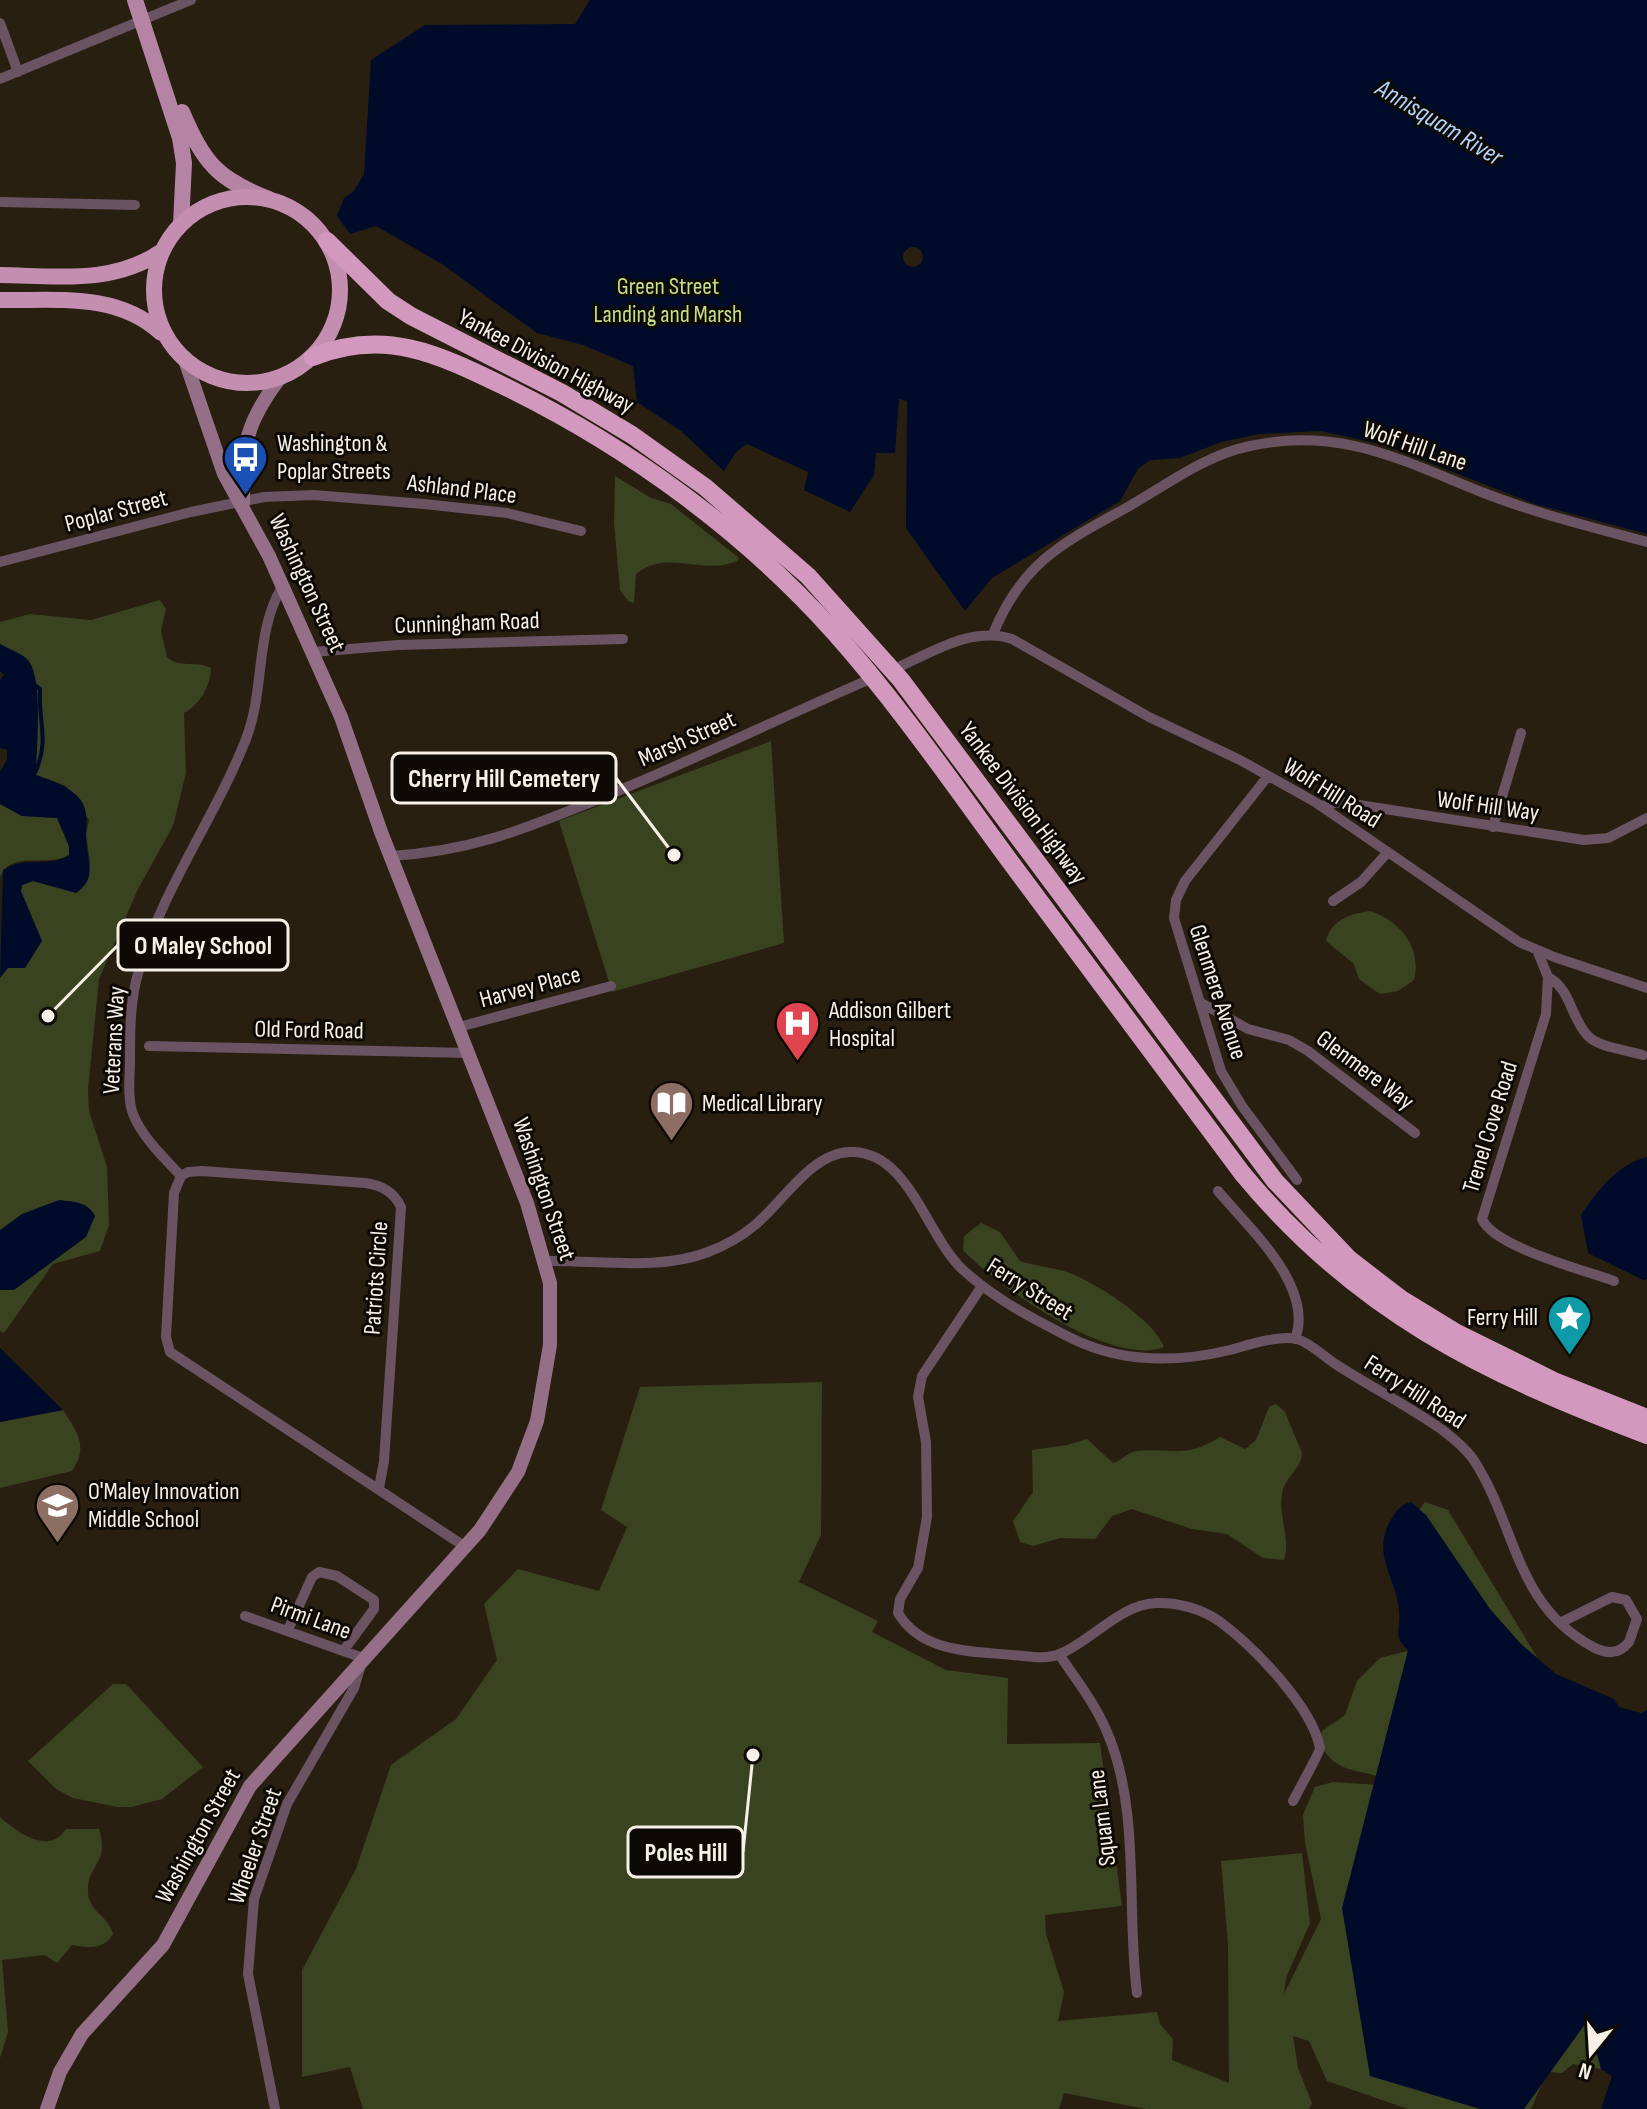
<svg xmlns="http://www.w3.org/2000/svg" width="1647" height="2109" font-family="'Sofia Sans Condensed',sans-serif">
<style>
.green{fill:#3a4320}
.water{fill:#000b29}
.pier{fill:#281f11}
.lines{fill:none;stroke-linecap:round;stroke-linejoin:round}
.stream{stroke:#000b29;stroke-width:4}
.minor{stroke:#6a5362;stroke-width:10}
.secondary{stroke:#946f87;stroke-width:14}
.primary{stroke:#b584a4;stroke-width:16}
.trunk{stroke:#c48eb1;stroke-width:16}
.motorway{stroke:#d298be;stroke-width:18}
.labels{text-anchor:middle;dominant-baseline:central;stroke-width:6;stroke-linejoin:round;paint-order:stroke}
.park-label{font-size:24px;fill:#c6df87;stroke:#0d0a05}
.street-label{font-size:24px;fill:#f6f0e7;stroke:#0d0a05}
.poi-label{font-size:24px;fill:#f6f0e7;stroke:#0d0a05;text-anchor:start}
.water-label{font-size:26px;font-style:italic;fill:#b1d2fd;stroke:#0d0a05}
.leader{fill:none;stroke:#f6f0e7;stroke-width:3}
.callout-dot{fill:#f6f0e7;stroke:#0d0a05;stroke-width:3}
.callout{fill:#0d0a05;stroke:#f6f0e7;stroke-width:3}
.callout-label{font-size:26px;text-anchor:middle;font-weight:bold;fill:#f6f0e7}
</style>
<rect width="100%" height="100%" fill="#281f11"/>
<!-- green -->
<path class="green" d="M615,476L651,498L671,504L739,558L737,561C704,576 666,548 636,574L634,603L628,601L620,590L614,523Z
M160,600L166,609L161,631L167,657C180,669 196,660 211,668C210,687 200,704 184,713L186,773L173,826L138,889L99,979L88,1089L89,1111L107,1167L109,1225L100,1251L53,1264L4,1333L0,1331V978L1,973L42,941L20,891L22,885L33,881L75,892L90,863L86,834L89,820L66,786L36,775L26,658L0,644V622L30,614L91,620Z
M771,741L784,943L612,992L559,821Z
M0,804L22,816L57,818L69,846V855C48,868 12,849 0,877Z
M1371,911C1401,922 1422,948 1414,980L1398,991L1380,994L1359,979L1354,964L1326,941C1332,919 1350,914 1371,911Z
M981,1223L1000,1232L1020,1261C1035,1266 1050,1267 1064,1271C1092,1280 1154,1319 1164,1347C1112,1368 998,1287 963,1250L964,1236Z
M822,1382L821,1535L799,1582L878,1621L872,1632L946,1670L1008,1678L1007,1744L1100,1743L1122,1906L1045,1915L1046,1934L1064,1992L1058,2021L1157,2012L1160,2024L1173,2039L1172,2060L1229,2083L1228,1945L1221,1861L1302,1853L1310,1923L1286,1978L1284,1994L1321,1919L1305,1843L1303,1815L1315,1787L1333,1782L1395,1786C1364,1763 1340,1781 1319,1743L1322,1731L1345,1715L1357,1681L1380,1658L1407,1651L1411,1656L1418,1511L1425,1502L1448,1510L1546,1672L1601,2069L1573,2064L1562,2073L1547,2072L1531,2109H1408L1327,2081L1309,2041L1293,2036L1298,2068L1312,2103L1309,2109H1146L1064,2093L1059,2109H363L350,2067L302,2077V1970L356,1869L391,1765L456,1719L497,1660L484,1604L518,1569L599,1591L627,1527L601,1510L640,1387Z
M1276,1404L1285,1412L1302,1453C1302,1468 1284,1478 1282,1494C1278,1516 1291,1538 1284,1560L1263,1558L1227,1534L1192,1529L1132,1509L1112,1516L1095,1539L1060,1538L1033,1546L1020,1542L1013,1521L1033,1492L1032,1450L1067,1445L1087,1439L1113,1463C1122,1460 1128,1452 1137,1451C1175,1447 1182,1460 1220,1437L1245,1449L1256,1440L1269,1407Z
M63,1410C77,1432 89,1446 72,1471L0,1488V1422Z
M113,1684H126L203,1767L162,1799L131,1807H117L73,1798L56,1789L28,1761Z
M0,1817C17,1832 49,1856 66,1829H99C110,1865 87,1864 88,1891C88,1912 109,1916 113,1934C104,1950 88,1948 72,1945L57,1963L45,1955L2,1960L8,2032L0,2058Z"/>
<!-- water -->
<path class="water" d="M590,0H1647V534L1535,504L1384,445L1321,431L1260,434L1221,442L1180,458L1150,460L1138,469L1120,501L992,578L965,611L906,528L907,401L899,399L895,453H876L874,475L850,512L804,490L808,472L747,444L736,452L724,471L681,431L637,402L633,366L583,345L537,333L442,264L376,226L350,234L337,216L344,198L354,191L364,174L371,60L425,25L575,24Z
M0,644C9,649 21,653 28,660C44,679 36,749 36,775C52,781 68,785 80,799C89,812 86,821 86,835C86,858 99,878 76,893L33,881L22,885L21,891L42,941L25,968H8L0,978L3,870C26,855 48,868 69,855V846L57,818L22,816L0,804V772L7,759V750L0,748V680L4,675L0,671Z
M1647,1157V1279L1643,1280L1588,1253L1581,1215C1598,1190 1618,1164 1647,1157Z
M59,1200C74,1202 87,1201 95,1216L86,1237L14,1290H0V1230L22,1214Z
M0,1348L63,1410L0,1422Z
M1411,1502L1426,1515L1490,1609L1521,1644L1556,1674L1614,1699L1619,1707L1641,1713L1647,1710V2109H1601L1612,2076L1601,2069L1588,2020L1524,2109H1480L1370,2076L1342,1908L1408,1650C1392,1636 1401,1629 1399,1610C1396,1577 1370,1553 1392,1518C1397,1510 1402,1504 1411,1502Z"/>
<!-- pier -->
<path class="pier" d="M903 257a10 10 0 1 1 20 0a10 10 0 1 1-20 0Z"/>
<g class="lines">
<!-- stream -->
<path class="stream" d="M33,684L40,689C38,724 50,739 35,773"/>
<!-- minor -->
<path class="minor" d="M0,23L18,72
M0,79L191,0
M0,202L135,205
M0,562L191,512L264,497L314,495L424,504L507,513L581,531
M993,634C1022,563 1061,544 1126,508C1165,486 1205,455 1250,446C1341,426 1403,461 1484,493C1537,514 1592,527 1647,542
M313,652L398,645L623,639
M890,671C928,655 970,625 1012,639L1149,717L1240,760L1315,802L1519,942L1554,957L1647,988
M1268,776L1185,881L1176,900L1174,918L1221,1071L1242,1106L1297,1180
M1321,806L1340,802L1584,840L1608,838L1647,818
M1493,827L1521,733
M391,856C474,851 526,828 601,798C694,760 784,716 875,677
M1333,901L1361,882L1388,852
M1537,950L1548,977L1546,1014L1482,1219C1494,1247 1584,1270 1614,1281
M1548,977C1571,989 1571,1019 1588,1036C1600,1048 1627,1050 1643,1055
M1203,1004L1248,1029L1289,1040L1308,1051L1415,1133
M459,1027L611,986
M149,1046L469,1053
M181,1176C164,1158 142,1137 133,1114C127,1098 130,1076 130,1060C130,1029 130,999 139,970C163,888 215,818 246,739C265,691 255,631 282,587
M181,1176L174,1193L166,1337L170,1352L464,1546
M181,1176L188,1172L202,1171L365,1183C382,1185 394,1192 401,1207L384,1461L379,1488
M1218,1191C1249,1228 1315,1287 1295,1339
M546,1261C597,1260 660,1271 708,1252C724,1246 742,1236 755,1225C783,1202 811,1153 850,1152C908,1150 925,1233 962,1269C993,1298 1033,1319 1071,1338C1121,1363 1176,1363 1230,1350C1248,1345 1278,1335 1297,1339C1311,1343 1324,1357 1337,1365C1371,1387 1408,1406 1441,1429C1453,1438 1467,1449 1475,1462C1517,1528 1515,1605 1593,1647C1606,1654 1619,1655 1629,1642L1637,1619L1626,1600L1612,1597L1562,1622
M982,1286L922,1376L918,1397L926,1442L927,1517L918,1568L900,1599L898,1613C922,1653 971,1651 1012,1655C1028,1656 1045,1660 1060,1654C1093,1640 1119,1605 1156,1603C1177,1602 1202,1609 1219,1621C1253,1646 1312,1706 1320,1748C1320,1752 1297,1793 1293,1801
M245,1616L363,1658L354,1688L287,1804L254,1899L248,1974L275,2109
M288,1630L312,1577L319,1572L337,1576L374,1600V1609L344,1650
M1059,1654C1076,1680 1095,1703 1107,1732C1141,1810 1126,1909 1137,1993"/>
<!-- secondary -->
<path class="secondary" d="M243,503C244,445 243,427 279,379
M47,2109L60,2072L82,2034L163,1945L250,1786L480,1530L518,1472L537,1421L550,1345V1283L527,1203L381,832L341,717L269,556L224,474L185,360"/>
<!-- primary -->
<path class="primary" d="M135,0L180,138L184,163L181,224
M182,112C204,163 217,179 269,199"/>
<!-- trunk -->
<path class="trunk" d="M154 290a93 93 0 1 1 186 0a93 93 0 1 1-186 0Z
M0,275C57,276 113,285 162,251
M0,300C56,301 117,292 161,333"/>
<!-- motorway -->
<path class="motorway" d="M327,241L388,301L411,316L562,393L632,435L705,487L808,576L901,680L1275,1181L1349,1259L1401,1299L1455,1332L1554,1381L1647,1418
M313,357C387,327 442,356 510,389C631,449 745,532 835,633C899,705 953,784 1009,860C1087,965 1165,1069 1242,1173C1356,1311 1483,1373 1647,1435"/>
</g>
<!-- icons -->
<defs>
<symbol id="bus-pin" viewBox="-11 -11 22 30"><path d="M0 17L-7.5 6A9.5 9.5 0 1 1 7.5 6Z" fill="#1a4fb4" stroke="#0d0a05"/><path d="M-5-6H5V4H4V6H2V4H-2V6H-4V4H-5ZM-3.5-4V0h7V-4ZM-3.5 1.2v1.5H-2V1.2ZM2 1.2v1.5H3.5V1.2Z" fill="#fff"/></symbol>
<symbol id="hospital-pin" viewBox="-11 -11 22 30"><path d="M0 17L-7.5 6A9.5 9.5 0 1 1 7.5 6Z" fill="#e0444e" stroke="#0d0a05"/><path d="M-5-5h3v3.5h4V-5h3V5h-3V1.5h-4V5h-3Z" fill="#fff"/></symbol>
<symbol id="library-pin" viewBox="-11 -11 22 30"><path d="M0 17L-7.5 6A9.5 9.5 0 1 1 7.5 6Z" fill="#8d6e63" stroke="#0d0a05"/><path d="M-6-4Q-3-5.5-.7-3.5V5Q-3 3-6 4ZM6-4Q3-5.5 .7-3.5V5Q3 3 6 4Z" fill="#fff"/></symbol>
<symbol id="sight-pin" viewBox="-11 -11 22 30"><path d="M0 17L-7.5 6A9.5 9.5 0 1 1 7.5 6Z" fill="#0f9aa8" stroke="#0d0a05"/><path d="M0-6L1.8-2.2L6-1.7L2.9 1.2L3.7 5.4L0 3.3L-3.7 5.4L-2.9 1.2L-6-1.7L-1.8-2.2Z" fill="#fff"/></symbol>
<symbol id="school-pin" viewBox="-11 -11 22 30"><path d="M0 17L-7.5 6A9.5 9.5 0 1 1 7.5 6Z" fill="#8d6e63" stroke="#0d0a05"/><path d="M0-5L7-2L0 1L-7-2ZM-4 1L0 2.5L4 1V4Q0 6-4 4Z" fill="#fff"/></symbol>
</defs>
<g fill-rule="evenodd">
<use href="#bus-pin" x="220" y="432" width="51" height="69"/>
<use href="#hospital-pin" x="772" y="998" width="51" height="69"/>
<use href="#library-pin" x="646" y="1078" width="51" height="69"/>
<use href="#sight-pin" x="1544" y="1292" width="51" height="69"/>
<use href="#school-pin" x="32" y="1480" width="51" height="69"/>
</g>
<g class="labels">
<!-- park labels -->
<g class="park-label">
<text x="668" y="286">Green Street<tspan x="668" dy="28">Landing and Marsh</tspan></text>
</g>
<!-- street labels -->
<g class="street-label">
<text transform="translate(546 361) rotate(28)">Yankee Division Highway</text>
<text transform="translate(1415 446) rotate(19)">Wolf Hill Lane</text>
<text transform="translate(462 489) rotate(7)">Ashland Place</text>
<text transform="translate(116 511) rotate(-15)">Poplar Street</text>
<text transform="translate(307 583) rotate(65)">Washington Street</text>
<text transform="translate(467 623) rotate(-2)">Cunningham Road</text>
<text transform="translate(687 739) rotate(-24)">Marsh Street</text>
<text transform="translate(1332 793) rotate(32)">Wolf Hill Road</text>
<text transform="translate(1023 803) rotate(53)">Yankee Division Highway</text>
<text transform="translate(1488 806) rotate(8)">Wolf Hill Way</text>
<text transform="translate(530 987) rotate(-15)">Harvey Place</text>
<text transform="translate(1218 992) rotate(72)">Glenmere Avenue</text>
<text transform="translate(309 1030) rotate(1)">Old Ford Road</text>
<text transform="translate(114 1040) rotate(-87)">Veterans Way</text>
<text transform="translate(1365 1070) rotate(37)">Glenmere Way</text>
<text transform="translate(1490 1127) rotate(-73)">Trenel Cove Road</text>
<text transform="translate(544 1189) rotate(71)">Washington Street</text>
<text transform="translate(376 1278) rotate(-86)">Patriots Circle</text>
<text transform="translate(1030 1289) rotate(32)">Ferry Street</text>
<text transform="translate(1415 1392) rotate(33)">Ferry Hill Road</text>
<text transform="translate(311 1618) rotate(20)">Pirmi Lane</text>
<text transform="translate(1102 1818) rotate(-97)">Squam Lane</text>
<text transform="translate(198 1836) rotate(-61)">Washington Street</text>
<text transform="translate(255 1846) rotate(-71)">Wheeler Street</text>
</g>
<!-- poi labels -->
<g class="poi-label">
<text x="277" y="443">Washington &amp;<tspan x="277" dy="28">Poplar Streets</tspan></text>
<text x="829" y="1010">Addison Gilbert<tspan x="829" dy="28">Hospital</tspan></text>
<text x="702" y="1103">Medical Library</text>
<text x="1538" y="1317" text-anchor="end">Ferry Hill</text>
<text x="88" y="1491">O'Maley Innovation<tspan x="88" dy="28">Middle School</tspan></text>
</g>
<!-- water labels -->
<g class="water-label">
<text transform="translate(1439 123) rotate(31)">Annisquam River</text>
</g>
</g>
<!-- callouts -->
<path class="leader" d="M674 855L616 778M48 1016L118 945M753 1755L743 1852"/>
<g class="callout-dot">
<circle cx="674" cy="855" r="8"/>
<circle cx="48" cy="1016" r="8"/>
<circle cx="753" cy="1755" r="8"/>
</g>
<g class="callout">
<rect x="392" y="753" width="224" height="50" rx="8"/>
<rect x="118" y="920" width="170" height="50" rx="8"/>
<rect x="628" y="1827" width="115" height="50" rx="8"/>
</g>
<g class="callout-label">
<text x="504" y="787">Cherry Hill Cemetery</text>
<text x="203" y="954">O Maley School</text>
<text x="686" y="1861">Poles Hill</text>
</g>
<!-- north arrow -->
<g transform="translate(1591 2053) rotate(198)" stroke="#0d0a05" stroke-width="6" paint-order="stroke">
<path d="M0-6L14 30L0 20L-14 30Z" fill="#f6f0e7"/>
<text y="-12" font-size="22" font-weight="bold" text-anchor="middle" fill="#f6f0e7">N</text>
</g>
</svg>
